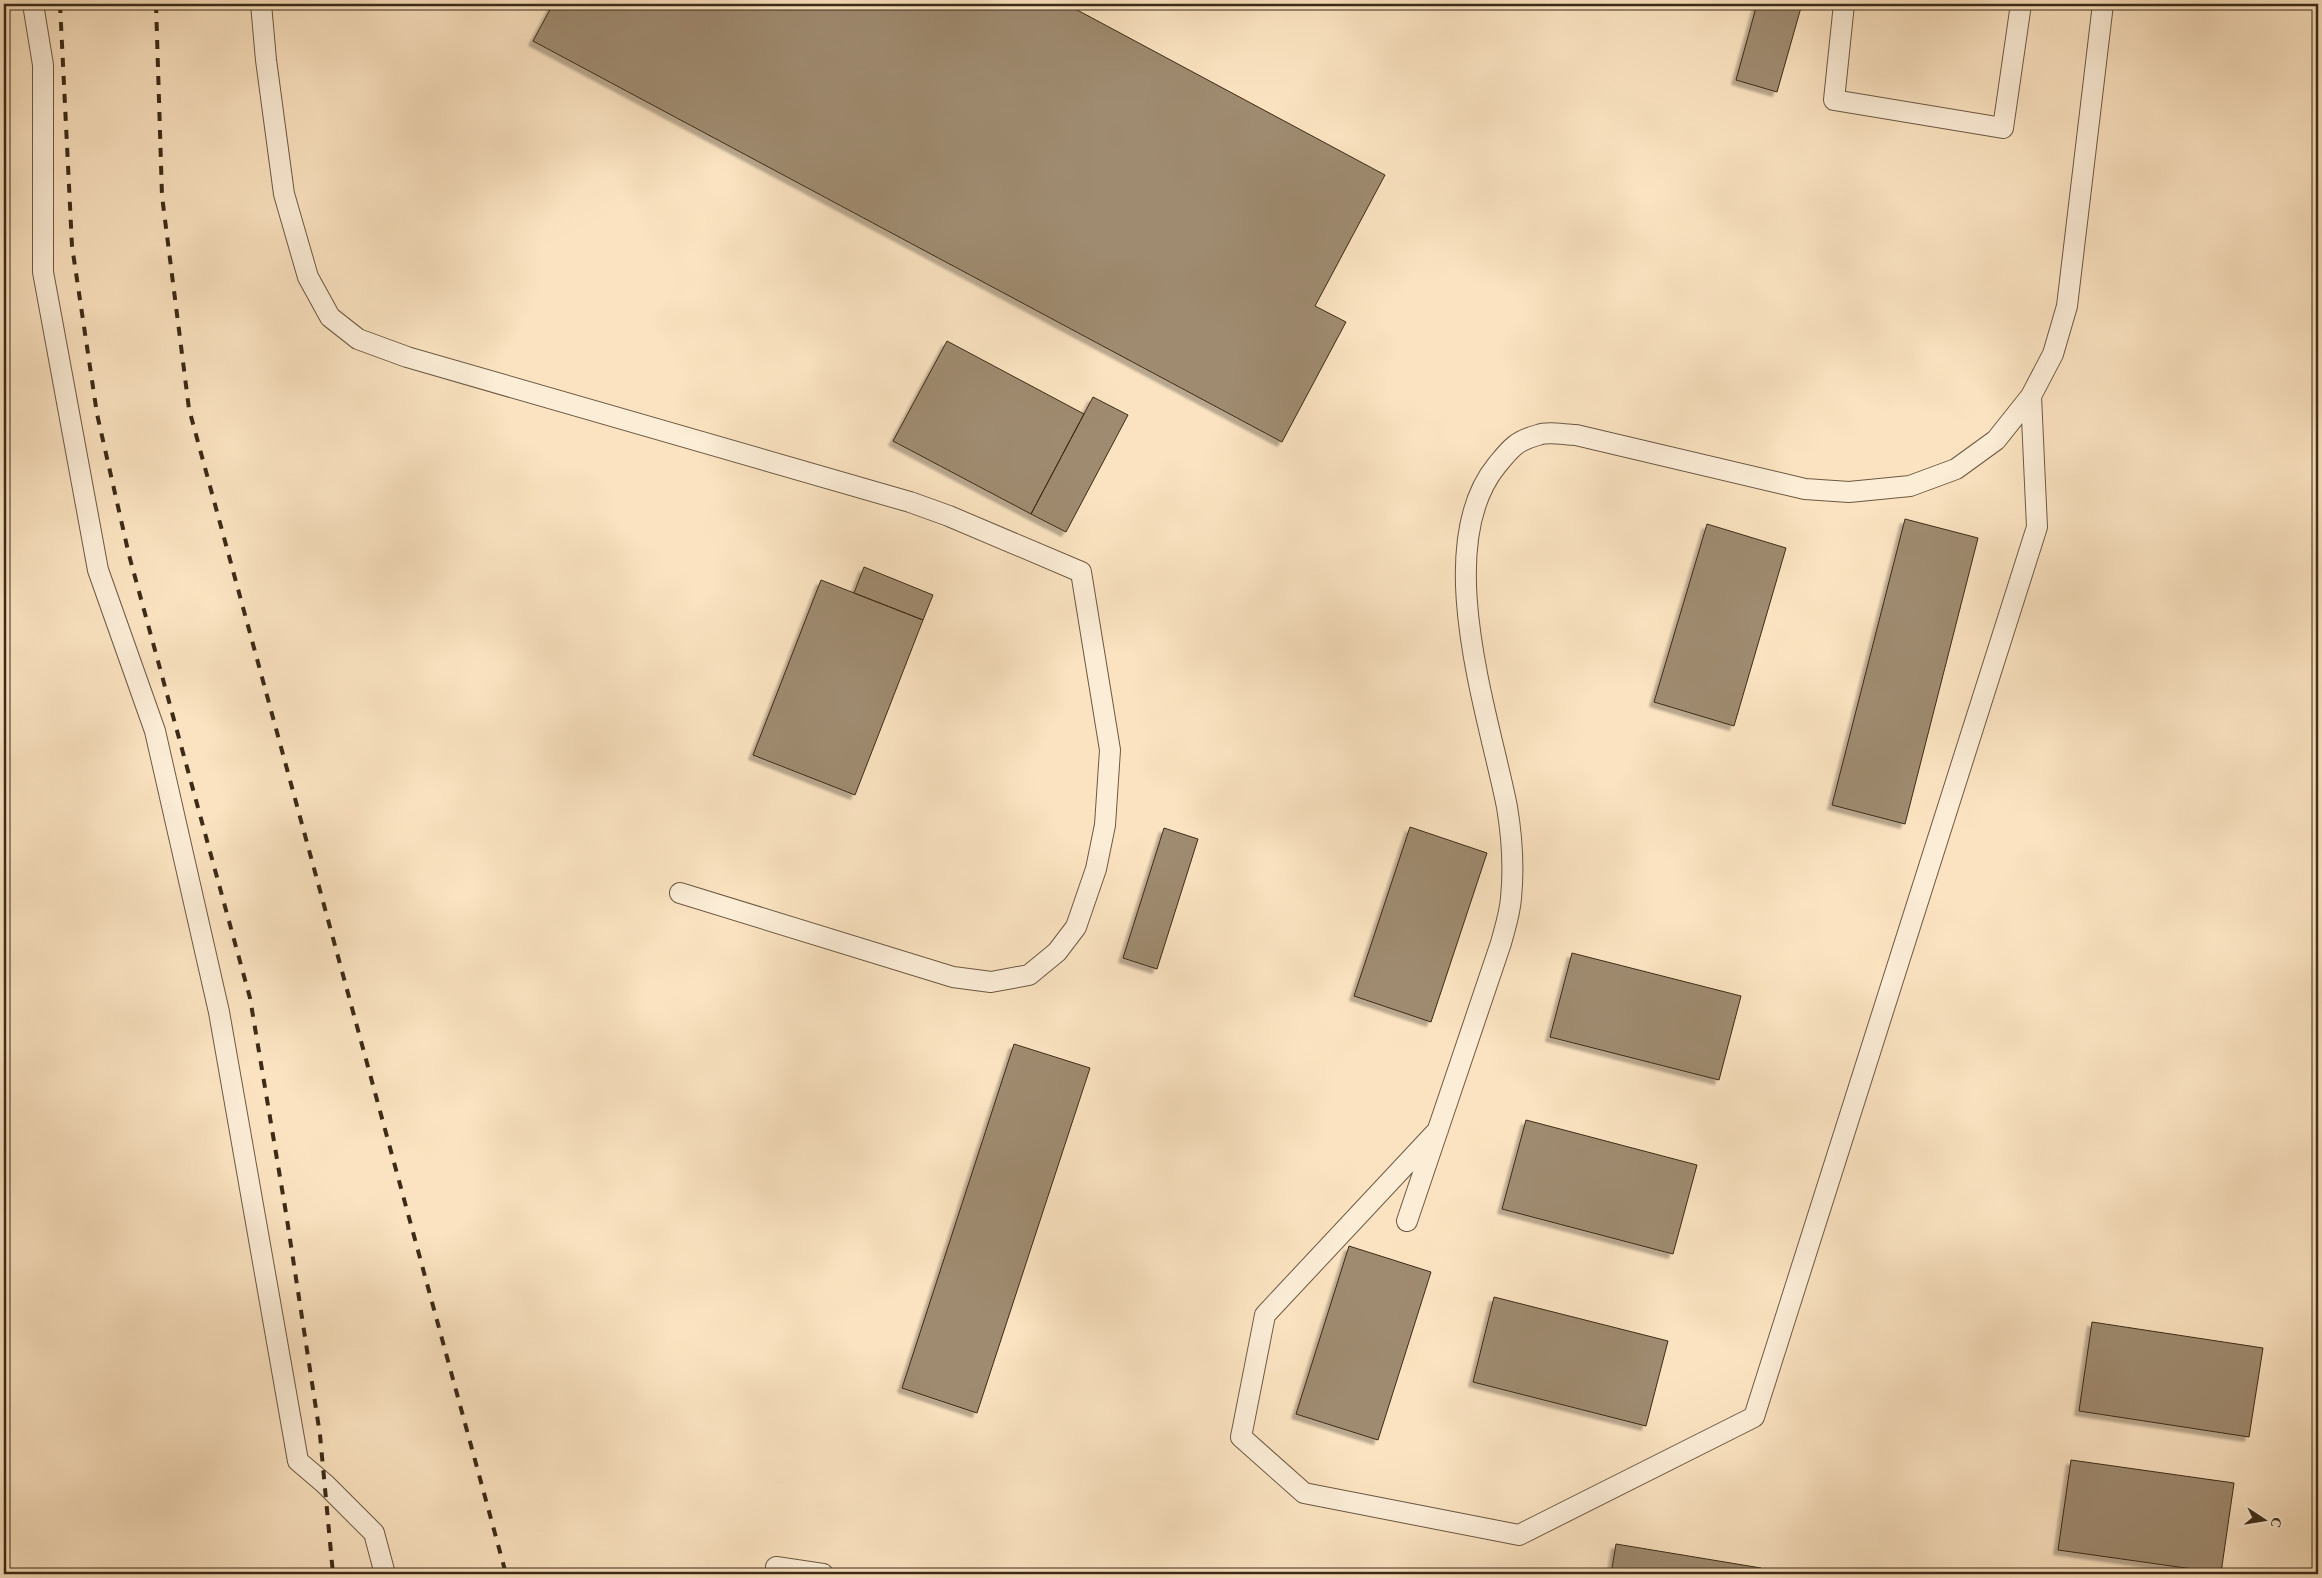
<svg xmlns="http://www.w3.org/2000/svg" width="2322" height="1578" font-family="'EB Garamond',serif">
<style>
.building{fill:#9f8b6f;stroke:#3c2b17;filter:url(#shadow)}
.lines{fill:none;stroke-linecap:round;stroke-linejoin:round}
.service-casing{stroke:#6c5942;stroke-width:22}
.service{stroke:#fcedd7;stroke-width:20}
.rail{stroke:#3c2b17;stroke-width:4;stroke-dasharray:9 9;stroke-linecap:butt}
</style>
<defs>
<filter id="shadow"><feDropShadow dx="-4.5" dy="4.5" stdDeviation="1" flood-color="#0004"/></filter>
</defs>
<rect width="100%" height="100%" fill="#fbe3c1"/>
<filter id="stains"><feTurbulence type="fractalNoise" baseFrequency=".004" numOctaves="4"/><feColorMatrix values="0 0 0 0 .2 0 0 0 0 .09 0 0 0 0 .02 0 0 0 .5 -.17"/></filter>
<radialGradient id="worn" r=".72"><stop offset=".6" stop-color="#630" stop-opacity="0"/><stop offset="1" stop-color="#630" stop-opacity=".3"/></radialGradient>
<!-- building -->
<path class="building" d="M553,4H1066L1385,175L1315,306L1346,322L1282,442L533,41Z
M1757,4H1802L1777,92L1736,80Z
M947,341L1084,414L1031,514L893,441Z
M1093,397L1128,415L1066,532L1031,514Z
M1905,519L1978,538L1905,824L1832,805Z
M1707,524L1786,548L1734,726L1654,702Z
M864,567L933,595L923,620L854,593Z
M821,580L923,620L855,795L753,755Z
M1410,827L1487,853L1431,1022L1354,996Z
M1164,828L1198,839L1157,969L1123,958Z
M1572,953L1741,996L1719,1080L1550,1037Z
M1014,1044L1090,1068L977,1413L902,1388Z
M1526,1120L1697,1165L1673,1254L1502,1209Z
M1349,1246L1431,1272L1378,1440L1296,1414Z
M1494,1297L1668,1341L1646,1426L1473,1382Z
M2092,1322L2263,1348L2249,1437L2079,1411Z
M2071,1460L2234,1483L2221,1573L2058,1550Z
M1616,1544L1761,1568L1760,1574H1611Z"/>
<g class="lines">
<defs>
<path id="service" d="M33,4L43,65V272L98,570L155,731L219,1012L298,1461L325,1484L374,1533L385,1574
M261,4L266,60L284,194L308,277L330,317L358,339L407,357L910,502L949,516L1081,572L1110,750L1105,825L1096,869L1076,927L1057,952L1029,975L991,982L953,977L680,893
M1844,4L1834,100L2003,128L2021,4
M1438,1130L1265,1315L1241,1437L1304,1493L1519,1535L1754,1417L2037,527L2031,396
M1407,1221L1501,943C1505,928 1510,913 1511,898C1514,868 1512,837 1507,807C1489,715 1430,547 1497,465C1511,448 1516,441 1538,435C1549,431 1565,435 1576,435L1805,489L1849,492L1910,486L1956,469L1996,440L2031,396L2053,354L2067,306L2103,4
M776,1567L823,1574"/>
</defs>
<!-- service casing -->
<use href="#service" class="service-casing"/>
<!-- service -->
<use href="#service" class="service"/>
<!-- rail -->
<path class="rail" d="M60,4L72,246L97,414L129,555L250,998L286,1213L320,1435L333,1574
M156,4L162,196L189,409L506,1574"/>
</g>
<!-- margin -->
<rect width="2322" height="1578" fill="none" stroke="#fbe3c1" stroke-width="20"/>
<rect x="5" y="5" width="2312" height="1568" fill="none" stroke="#3c2b17" stroke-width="2.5"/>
<rect x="10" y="10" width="2302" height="1558" fill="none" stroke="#3c2b17"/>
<!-- north arrow -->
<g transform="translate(2264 1520) rotate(102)" stroke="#fcedd7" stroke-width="4" paint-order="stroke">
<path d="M0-4L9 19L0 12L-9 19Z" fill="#3c2b17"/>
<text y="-8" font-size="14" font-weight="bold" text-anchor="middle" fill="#3c2b17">С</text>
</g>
<rect width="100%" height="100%" filter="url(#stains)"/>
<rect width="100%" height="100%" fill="url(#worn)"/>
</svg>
